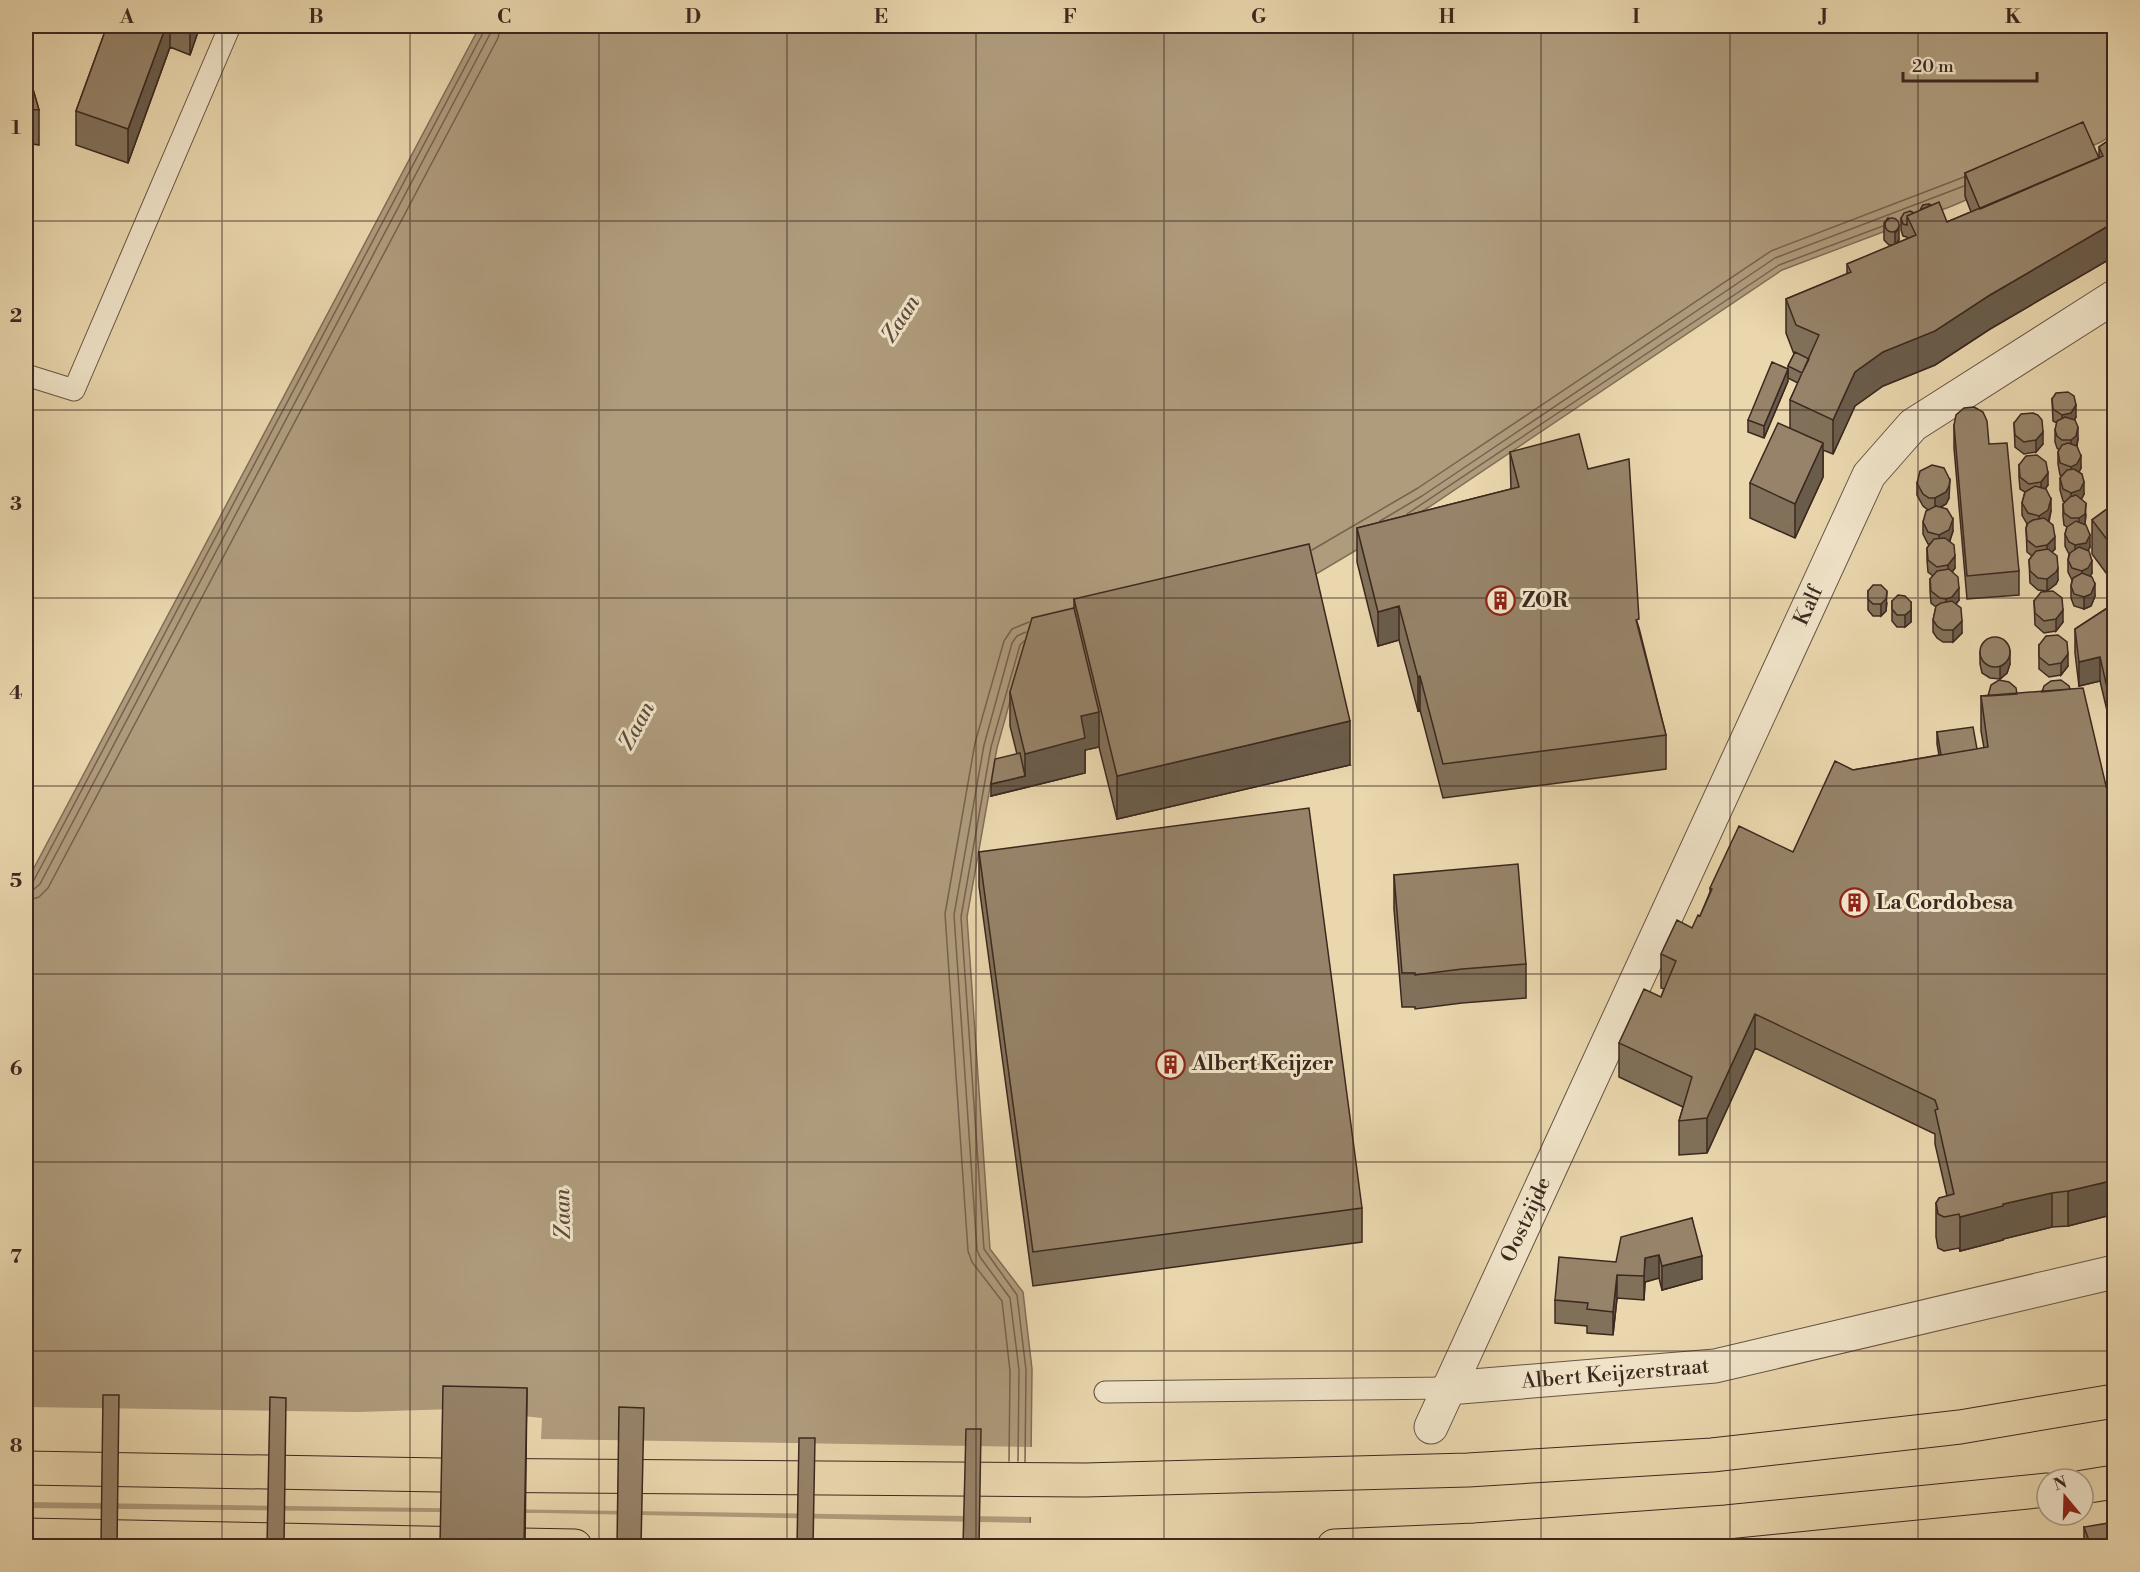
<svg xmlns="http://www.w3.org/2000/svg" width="2140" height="1572" font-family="'Libre Bodoni',serif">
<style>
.water{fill:#af9c7d;stroke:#816e57;stroke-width:1.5}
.pier{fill:#ead7ae}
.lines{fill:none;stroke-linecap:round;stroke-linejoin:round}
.shore{stroke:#76624e;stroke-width:1.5}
.lane-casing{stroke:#685443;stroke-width:23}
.street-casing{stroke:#685443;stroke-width:35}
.highway-casing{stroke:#3c281f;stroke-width:35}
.lane{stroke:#f1e5ca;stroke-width:21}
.street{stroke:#f1e5ca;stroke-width:33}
.highway{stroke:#ead7ae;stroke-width:33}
.wall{fill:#81715a;stroke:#3c281f;stroke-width:1.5}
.shaded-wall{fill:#695c4a;stroke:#3c281f;stroke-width:1.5}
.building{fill:#968369;stroke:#3c281f;stroke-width:1.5}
.grid{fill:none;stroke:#3c281f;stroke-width:1.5;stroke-opacity:0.55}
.labels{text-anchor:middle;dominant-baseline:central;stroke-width:6;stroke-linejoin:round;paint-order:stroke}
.poi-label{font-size:21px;font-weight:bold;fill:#3c281f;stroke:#f1e5ca;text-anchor:start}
.street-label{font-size:21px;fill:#3c281f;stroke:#f1e5ca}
.water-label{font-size:22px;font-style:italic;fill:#5e4b3b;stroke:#f1e5ca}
.neatline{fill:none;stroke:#3c281f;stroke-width:2}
.grid-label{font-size:20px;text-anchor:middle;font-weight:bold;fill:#3c281f}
</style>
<rect width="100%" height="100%" fill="#ead7ae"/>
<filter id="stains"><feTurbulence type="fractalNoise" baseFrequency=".00333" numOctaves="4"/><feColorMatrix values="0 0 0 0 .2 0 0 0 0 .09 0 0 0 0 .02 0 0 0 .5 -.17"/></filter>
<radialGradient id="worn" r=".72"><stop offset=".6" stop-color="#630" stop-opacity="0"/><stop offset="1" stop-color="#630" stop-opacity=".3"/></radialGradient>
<!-- water -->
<path class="water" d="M480,26H2114V134L2101,142L1952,206L1782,270L1429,507L1311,577L1025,647L997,748L967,917L990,1249L1023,1292L1032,1369L1030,1546H26V883Z"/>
<!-- pier -->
<path class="pier" d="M26,1407L358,1412L455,1409L542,1418L541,1439L1035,1447L1034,1517L26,1502Z
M26,1508L543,1513L1034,1523L1033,1546H26Z"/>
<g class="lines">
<!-- shore -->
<path class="shore" d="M1407,514L1779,265L1883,226
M1380,521L1422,496L1775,258L1964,186
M1312,550L1418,488L1771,251L1964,177
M1024,641L1020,645L991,747L961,917L984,1249L1017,1295L1026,1370L1025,1462
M26,884H30L34,880L484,31L485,26
M26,892L33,890L40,884L490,34L492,26
M26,901L39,897L48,888L498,38L501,26
M1009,1461L1010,1371L1002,1301L972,1262L968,1251L945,914L975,743L1004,641L1012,629L1029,622
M1018,1461L1019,1370L1010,1298L980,1257L977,1250L954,915L984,745L1012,643L1017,636L1026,632"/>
<defs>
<path id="lane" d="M26,375L74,390L230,26
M1105,1392L1448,1388"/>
<g id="street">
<path id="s1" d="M1448,1388L1715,1366L2114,1272"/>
<path id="s2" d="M1431,1427L1869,475L1913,425L2114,297"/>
</g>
<path id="highway" d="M26,1468L440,1475L1085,1480L1468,1470L1712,1455L1960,1427L2114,1401
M2083,1487L2114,1482
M26,1535L575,1546
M1334,1546L1475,1540L1726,1522L2047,1490"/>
</defs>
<!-- lane casing -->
<use href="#lane" class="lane-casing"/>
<!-- street casing -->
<use href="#street" class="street-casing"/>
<!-- highway casing -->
<use href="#highway" class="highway-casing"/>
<!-- lane -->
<use href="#lane" class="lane"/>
<!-- street -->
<use href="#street" class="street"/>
<!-- highway -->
<use href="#highway" class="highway"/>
</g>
<!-- wall -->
<path class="wall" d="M107,26H200L190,55L170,47L128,163L76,145V111Z
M26,65L39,110V145L27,143L26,155Z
M2115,136V256L1990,329L1935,365L1883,386L1855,406L1833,454L1823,450V477L1795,538L1750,518V483L1790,428V400L1798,383L1788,378V366L1794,354L1786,333V299L1847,274V264L1894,245H1889L1884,240V223L1888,218L1899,240L1896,244L1907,239V237L1903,236L1901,230V218L1914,213L1947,222L1971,212L1965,196V173L2099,157V147Z
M2115,325V365L2112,362V327Z
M1788,381L1764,438L1748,432V420Z
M2052,399L2076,417L2074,420L2078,439L2077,446L2081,468L2079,472L2084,494L2081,499L2086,515L2085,524L2090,547L2088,550L2092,573L2090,576L2095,596L2091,606L2084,609L2074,606L2071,598V586L2072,580L2068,572V560L2069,554L2065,546V534L2067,527L2064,525L2063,516V504L2065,502L2063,501L2060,490V478L2062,476L2060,475L2058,464V452L2059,450L2057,448L2055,442V430L2057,423L2053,421Z
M2014,423L2043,444L2036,452L2024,454L2015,447Z
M1954,425L1989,444L2019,571V595L1967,599L1954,448Z
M1510,452L1588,469L1639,628L1666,735V769L1443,798L1420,710L1418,711L1399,640L1378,646L1357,562V528L1511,489Z
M2019,465L2048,485L2045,489L2051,511L2049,522L2055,549L2052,552L2058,580L2056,584L2047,591L2038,590L2030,583L2029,560L2032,556L2027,552L2026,528L2027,524L2022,515V503L2025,492L2020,489L2019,477Z
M1917,483L1949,498L1946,504L1941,507L1953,531L1950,541L1955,568L1952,572L1959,600L1956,604L1962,633L1953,642H1943L1937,638L1933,632V620L1936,607L1931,603L1930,591V579L1933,576L1928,572L1927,560V548L1930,544H1928L1923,534V522L1928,510L1923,506L1917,495Z
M2115,503V585L2092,554V520Z
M1868,591L1887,603L1886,611L1881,616H1873L1868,610Z
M1074,599L1350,765L1117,819L1099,747L1085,750V773L991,796L1017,754L1010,726V692L1074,608Z
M1892,601L1911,602V622L1905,627H1897L1892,621Z
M2034,601L2063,622L2056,631L2044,633L2035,625Z
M2115,603V718L2109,719L2100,681L2079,686L2075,653V629Z
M2039,645L2068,666L2061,675L2049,677L2039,669Z
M1980,652L2010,664L2007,673L2000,679L1990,678L1982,673L1980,664Z
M2017,694L2115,824V1214L2068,1226L2052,1227L2003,1239V1240L1960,1251L1959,1248L1944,1251L1938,1248L1936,1237V1203L1947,1196L1935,1144V1134L1755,1048L1707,1153L1679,1155V1121L1683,1107L1619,1077V1043L1661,997L1664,989L1661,988V954L1692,928L1700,916L1710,892V888L1793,852L1853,770L1939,755L1937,744V732L1977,749L1984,748L1981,731V696Z
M979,852L1362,1208V1242L1033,1286L979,886Z
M1394,875L1526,964V998L1462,1003L1415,1009V1007H1402L1394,909Z
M1692,1218L1702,1279L1662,1290L1659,1278L1645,1282L1644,1300L1617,1298L1613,1335L1587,1333V1326L1555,1323V1300L1616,1262Z
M2084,1527L2115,1546H2084Z"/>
<!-- shaded-wall -->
<path class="shaded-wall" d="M166,26H170V47L128,163V129Z
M190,26H200L190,55Z
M27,109V143L26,155V121Z
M2115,222V256L1990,329L1935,365L1883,386L1855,406L1833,454V420L1855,372L1883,352L1990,295Z
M1899,228V240L1895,245V233Z
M1788,369V381L1764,438V426Z
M2076,405V417L2071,425L2062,427V415Z
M2078,427V439L2076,448L2071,452V440Z
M2043,432V444L2036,452V440Z
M1823,443V477L1795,538V504Z
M2081,456V468L2077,476L2071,479V467Z
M2048,473V485L2041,494V482Z
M1950,480L1949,498L1946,504L1935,510V498Z
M2084,482V494L2080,502L2071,505V493Z
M2051,499V511L2048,522L2039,528V516Z
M2086,503L2085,526L2079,530V518Z
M1953,519V531L1949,542L1939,547V535Z
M2090,535V547L2086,554L2075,557V545Z
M2055,537V549L2047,557V545Z
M1955,556V568L1948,577V565Z
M2092,561V573L2088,580L2082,583V571Z
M2058,568V580L2056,584L2047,591V579Z
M2095,584V596L2091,606L2084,609V597Z
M1959,588V600L1952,609L1946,611V599Z
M1887,591L1886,611L1881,616V604Z
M1399,606V640L1378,646V612Z
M1911,610V622L1905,627V615Z
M2063,610V622L2056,631V619Z
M1962,621V633L1953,642V630Z
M2010,652V664L2007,673L2000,679V667Z
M2068,654V666L2061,675V663Z
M2100,657V681L2079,686V662Z
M1420,676V710L1418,711V677Z
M2115,694V718L2109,719V696Z
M1099,712V747L1085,750V773L991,796V784L1025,776V754L1081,716Z
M1350,721V765L1117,819V776Z
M1755,1014V1048L1707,1153V1118Z
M2115,1180V1214L2068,1226V1191Z
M2052,1193V1227L2003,1239V1240L1960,1251V1217L2003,1204Z
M1659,1255V1278L1645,1282L1644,1300V1276L1645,1258Z
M1702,1256V1279L1662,1290V1266Z
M1617,1275V1298L1613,1335V1312Z
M527,1388L525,1546H524Z"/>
<!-- building -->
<path class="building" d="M107,26H166L128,129L76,111Z
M26,65L39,110L27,109L26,121Z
M2083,122L2099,158L1980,209L1965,173Z
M2115,136V222L1990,295L1935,331L1883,352L1855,372L1833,420L1790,400L1819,335L1796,325L1786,299L1851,272L1847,264L1916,235L1907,216L1939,202L1947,222L2103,156L2099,147Z
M1929,204L1931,205L1920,210L1923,205Z
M1910,211L1914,213L1907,216V225L1903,224L1901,218L1904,213Z
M1885 225a7 7 0 1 1 14 0a7 7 0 1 1-14 0Z
M1795,352L1809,359L1802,373L1788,366Z
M1772,362L1788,369L1764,426L1748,420Z
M2068,392L2074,396L2076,405L2071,413L2062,415L2053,409L2052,399L2056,393Z
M1974,407L1983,412L1987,421L1989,444L2007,443L2019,571L1967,576L1954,425L1956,415L1964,408Z
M2033,413L2038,415L2042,420L2043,432L2036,440L2024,442L2015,435L2014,423L2021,414Z
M2065,417L2075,420L2078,427L2076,436L2071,440H2062L2057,436L2055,430L2057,421Z
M1778,423L1823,443L1795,504L1750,483Z
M1579,434L1588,469L1629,459L1639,619L1636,620L1666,735L1443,764L1420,676L1418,677L1399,606L1378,612L1357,528L1519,487L1510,452Z
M2068,443L2077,446L2081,456L2077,464L2071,467L2060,463L2058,452L2062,445Z
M2037,455L2046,462L2048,473L2041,482L2029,484L2020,477L2019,465L2026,456Z
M1932,465L1944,468L1950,480L1949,486L1946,492L1935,498H1929L1923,494L1917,483L1920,471Z
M2074,469L2082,474L2084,482L2080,490L2071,493L2063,489L2060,478L2067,470Z
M2035,486L2046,489L2051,499L2048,510L2039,516L2028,513L2022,503L2025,492Z
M2076,495L2086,503L2085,514L2079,518H2071L2064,513L2063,504L2070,497Z
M2115,503V550L2092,520Z
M1936,506L1947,509L1953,519L1949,530L1939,535L1928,532L1923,522L1926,511Z
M2044,518L2053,525L2055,537L2047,545L2036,547L2027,540L2026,528L2028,523L2033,520Z
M2076,521L2086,525L2090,535L2086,543L2075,545L2069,542L2065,534L2067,527Z
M1945,538L1954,545L1955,556L1948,565L1937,567L1928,560L1927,548L1934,539Z
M1309,544L1350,721L1117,776L1074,599Z
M2079,547L2089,551L2092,561L2088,568L2082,571L2072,568L2068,560L2070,553Z
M2048,549L2057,556L2058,568L2056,572L2047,579L2038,578L2030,571L2029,560L2036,551Z
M1949,569L1958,577L1959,588L1952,597L1946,599L1940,598L1931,591L1930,579L1937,571Z
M2082,573L2092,577L2095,584L2091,594L2084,597L2074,594L2071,586L2073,578Z
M1873,585H1881L1887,591L1886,599L1881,604H1873L1868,599V591Z
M2053,591L2062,598L2063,610L2056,619L2044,621L2035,613L2034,601L2041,592Z
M1898,595L1905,596L1911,602V610L1905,615H1897L1892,609V601Z
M1952,601L1961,608L1962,621L1953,630H1943L1937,626L1933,620L1936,606L1941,603Z
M2115,603V694L2109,696L2100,657L2079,662L2075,629Z
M1074,608L1099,712L1081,716L1085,738L1025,754L1010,692L1032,618Z
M2058,635L2067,642L2068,654L2061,663L2049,665L2039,657V645L2046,636Z
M1980 652a15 15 0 1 1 30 0a15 15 0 1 1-30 0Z
M1999,680L2009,682L2016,688L2017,694L1988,696L1991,685Z
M2061,680L2069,686L2070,689L2042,692L2044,686L2051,681Z
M2083,688L2115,824V1180L2068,1191L2052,1193L2003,1204V1206L1960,1217L1959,1214L1944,1217L1938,1214L1936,1203L1939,1198L1954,1194L1935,1110L1938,1109L1935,1100L1755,1014L1707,1118L1679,1121L1692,1077L1619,1043L1644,989L1661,997L1676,961L1661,954L1677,920L1692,928L1698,915L1700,916L1712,889L1710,888L1739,826L1793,852L1835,761L1853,770L1988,747L1981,696Z
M1973,727L1977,749L1941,755L1937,732Z
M1020,753L1025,776L991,784L995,759Z
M1309,808L1362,1208L1033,1252L979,852Z
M1518,864L1526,964L1462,969L1415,975V973H1402L1394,875Z
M1692,1218L1702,1256L1662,1266L1659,1255L1645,1258L1644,1276L1617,1275L1613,1312L1587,1309L1588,1303L1555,1300L1559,1257L1616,1262L1621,1237Z
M443,1386L527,1388L524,1546H440Z
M103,1395H119L117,1546H101Z
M270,1397L286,1398L284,1546H267Z
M619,1407L644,1408L641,1546H617Z
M966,1429H981L979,1546H963Z
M799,1438H815L813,1546H797Z
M2115,1522V1546H2091L2084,1527Z"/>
<!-- grid -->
<path class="grid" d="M222,26V1546M410,26V1546M599,26V1546M787,26V1546M976,26V1546M1164,26V1546M1353,26V1546M1541,26V1546M1730,26V1546M1918,26V1546M26,221H2114M26,410H2114M26,598H2114M26,786H2114M26,974H2114M26,1162H2114M26,1351H2114"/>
<!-- icons -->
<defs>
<symbol id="building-ring" viewBox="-11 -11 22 22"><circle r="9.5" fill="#f1e5ca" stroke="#8f2418" stroke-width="1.5"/><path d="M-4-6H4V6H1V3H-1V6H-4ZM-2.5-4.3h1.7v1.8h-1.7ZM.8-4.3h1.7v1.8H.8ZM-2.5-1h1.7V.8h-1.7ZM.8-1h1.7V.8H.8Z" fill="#8f2418"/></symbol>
</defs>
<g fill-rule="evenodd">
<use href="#building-ring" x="1484" y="584" width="33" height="33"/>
<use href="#building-ring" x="1838" y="886" width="33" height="33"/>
<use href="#building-ring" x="1154" y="1048" width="33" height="33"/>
</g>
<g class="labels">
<!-- poi labels -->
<g class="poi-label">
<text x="1522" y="601">ZOR</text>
<text x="1876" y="903">La Cordobesa</text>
<text x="1192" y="1064">Albert Keijzer</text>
</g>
<!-- street labels -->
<g class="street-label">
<text stroke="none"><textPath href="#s2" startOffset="904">Kalf</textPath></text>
<text stroke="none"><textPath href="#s2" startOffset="228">Oostzijde</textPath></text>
<text stroke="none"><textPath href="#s1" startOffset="168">Albert Keijzerstraat</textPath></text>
</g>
<!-- water labels -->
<g class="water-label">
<text transform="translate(901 319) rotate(-57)">Zaan</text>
<text transform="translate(637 726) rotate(-62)">Zaan</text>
<text transform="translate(563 1214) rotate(-91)">Zaan</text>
</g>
</g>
<!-- margin -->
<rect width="2140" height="1572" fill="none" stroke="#ead7ae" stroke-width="66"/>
<!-- north arrow -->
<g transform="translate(2065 1497) rotate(341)"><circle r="28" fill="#f1e5ca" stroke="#a99986" stroke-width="1.5"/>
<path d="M0-4.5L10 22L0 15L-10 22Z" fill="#8f2418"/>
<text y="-9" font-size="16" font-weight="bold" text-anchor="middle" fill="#3c281f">N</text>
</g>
<!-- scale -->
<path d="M1903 72v9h134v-9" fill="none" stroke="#3c281f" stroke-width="3"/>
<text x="1912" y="72" font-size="18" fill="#3c281f" stroke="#f1e5ca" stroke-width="4.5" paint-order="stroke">20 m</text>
<rect x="33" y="33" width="2074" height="1506" class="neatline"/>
<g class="grid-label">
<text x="127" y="23">A</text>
<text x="316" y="23">B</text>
<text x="504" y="23">C</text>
<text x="693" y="23">D</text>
<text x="881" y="23">E</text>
<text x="1070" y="23">F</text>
<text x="1259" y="23">G</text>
<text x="1447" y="23">H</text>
<text x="1636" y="23">I</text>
<text x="1824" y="23">J</text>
<text x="2013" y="23">K</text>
<text x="16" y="134">1</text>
<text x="16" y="322">2</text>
<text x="16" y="510">3</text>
<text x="16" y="699">4</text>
<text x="16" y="887">5</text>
<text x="16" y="1075">6</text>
<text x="16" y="1263">7</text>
<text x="16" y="1452">8</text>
</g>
<rect width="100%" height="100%" filter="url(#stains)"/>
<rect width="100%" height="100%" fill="url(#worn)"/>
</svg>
